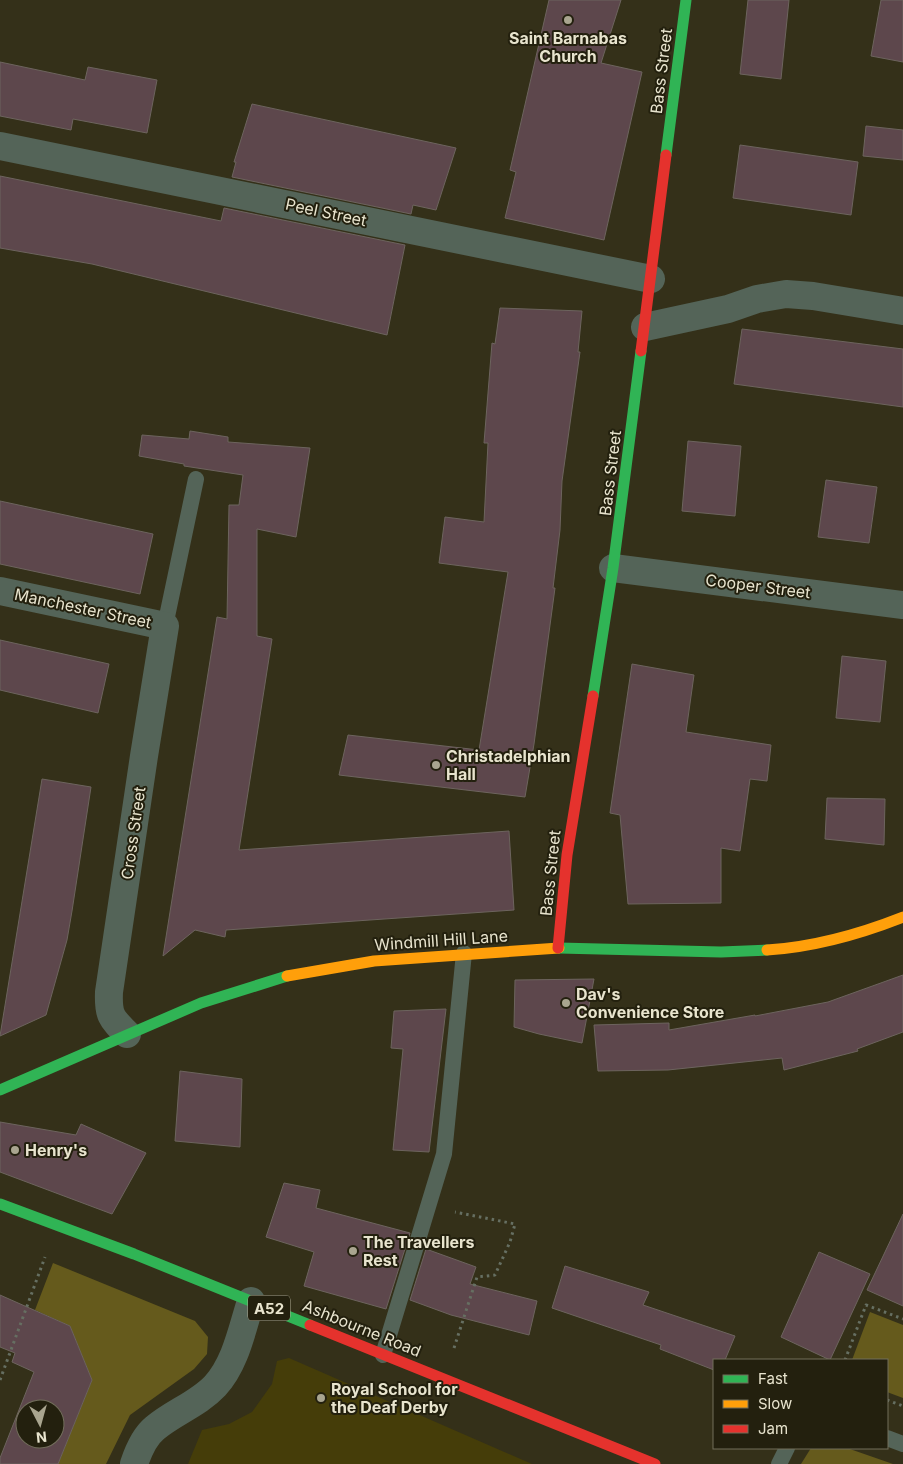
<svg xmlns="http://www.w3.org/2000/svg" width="903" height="1464" font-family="Inter,sans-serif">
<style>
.built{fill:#453d09}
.green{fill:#655a1c}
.building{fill:#5d474c;stroke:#6d645e;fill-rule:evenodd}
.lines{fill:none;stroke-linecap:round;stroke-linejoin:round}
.path{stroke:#666f62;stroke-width:3;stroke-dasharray:2.5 4;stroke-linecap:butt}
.lane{stroke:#546458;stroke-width:16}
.street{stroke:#546458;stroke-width:28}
.fast{stroke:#30b455;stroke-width:11}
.slow{stroke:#ff9f0a;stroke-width:11}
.jam{stroke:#e5322d;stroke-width:11}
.poi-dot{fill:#a9a58f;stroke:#23200e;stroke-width:2}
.labels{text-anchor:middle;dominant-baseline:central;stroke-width:4;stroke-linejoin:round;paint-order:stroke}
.shield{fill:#23200e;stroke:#ada994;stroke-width:1}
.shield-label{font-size:15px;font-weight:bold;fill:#e8e4ce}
.poi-label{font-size:16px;font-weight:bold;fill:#e8e4ce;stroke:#23200e;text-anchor:start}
.street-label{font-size:16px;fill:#e8e4ce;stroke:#23200e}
</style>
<rect width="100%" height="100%" fill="#343019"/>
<!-- built -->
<path class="built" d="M289,1358L532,1464H188L202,1430L229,1424L252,1412L272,1384L277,1361Z"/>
<!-- green -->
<path class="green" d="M53,1263L195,1321L208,1337L207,1354L194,1369L130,1415L106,1464H58L92,1380L70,1326L35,1310Z
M870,1312L903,1325V1398L887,1392V1360H852Z
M811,1448H847L893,1464H801Z"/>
<!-- building -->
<path class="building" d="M549,0H621L601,63L642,72L604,240L505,218L516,172L510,170Z
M748,0H789L781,79L740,74Z
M881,0H903V62L871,56Z
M0,62L85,80L88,67L157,80L147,133L73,119L71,130L0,116Z
M252,104L456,148L436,210L413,205L411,214L232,177L236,162H234Z
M866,126L903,130V160L863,156Z
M740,145L858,162L851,215L733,198Z
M0,176L221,221L224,208L405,245L387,335L92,264L0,248Z
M500,308L582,311L578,352H580L562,481L560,530L553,588H555L534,744L525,797L339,775L348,735L479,750L508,572L439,563L445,517L484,522L488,443H484L492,343L495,344Z
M742,329L903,349V407L734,384Z
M190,431L228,437V442L310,448L296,537L257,529V636L272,639L239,850L509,831L514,910L226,930L225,937L195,930L163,956L217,617L227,619L229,505H239L243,475L184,466V464L139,456L142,435L189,439Z
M688,441L741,446L735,516L682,511Z
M826,480L877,487L869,543L818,537Z
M0,501L153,534L140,594L0,564Z
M0,640L109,664L98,713L0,690Z
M842,656L886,661L880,722L836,718Z
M632,664L694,675L686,732L771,745L767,781L750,779L740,851L721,848V903L628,904L620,815L610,813Z
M42,779L91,787L72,911L67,940L46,1015L0,1036Z
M827,798L885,799L884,845L825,839Z
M903,975V1032L857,1049L858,1051L784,1070L782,1058L668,1070L598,1071L594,1025L669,1023V1030L755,1015V1016L828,1002Z
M594,979L582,1043L539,1034L514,1027L515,980Z
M446,1009L429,1152L393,1150L403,1049L391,1048L394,1011Z
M180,1071L242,1079L240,1147L175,1141Z
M0,1122L76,1135L81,1124L146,1153L112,1214L0,1172Z
M284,1183L320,1190L316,1208L410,1233L386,1309L304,1286L314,1252L266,1237Z
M903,1214V1306L867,1290Z
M426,1249L476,1267L470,1284L537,1301L529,1335L451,1315L410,1300Z
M819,1252L870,1274L830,1360L781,1337Z
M565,1266L649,1292L643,1305L735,1336L725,1360H714V1370L660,1349L661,1345L552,1308Z
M0,1295L70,1326L92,1380L58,1464H0V1458L34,1372L12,1362L15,1353L0,1347ZM25,1409H55V1439H25Z"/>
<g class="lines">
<!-- path -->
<path class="path" d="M454,1348L477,1277L495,1275L510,1242L515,1224L455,1212
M845,1360L866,1305L903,1319
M0,1380L45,1257
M887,1400L903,1406"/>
<!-- lane -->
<path class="lane" d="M165,626L196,479
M383,1355L444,1154L464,953
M887,1438L903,1444
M779,1464L787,1448"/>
<!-- street -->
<path class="street" d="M0,146L651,279
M645,327L728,309L757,299L786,294L813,296L903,311
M613,568L903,605
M0,591L165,626L144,756L109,992C108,1015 111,1018 127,1034
M134,1464C138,1452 145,1436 155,1428C174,1412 198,1404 215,1386C236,1363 242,1329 251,1301"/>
<!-- fast -->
<path class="fast" d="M666,155L686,0
M593,696L613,568L641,351
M559,948L721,952L767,950
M0,1090L201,1003L287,976
M0,1204L134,1254L310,1325"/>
<!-- slow -->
<path class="slow" d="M767,950C813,947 860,934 903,917
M287,976L374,961L559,948"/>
<!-- jam -->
<path class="jam" d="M641,351L666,155
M558,948L567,855L593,696
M310,1325L655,1464"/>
</g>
<!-- markers -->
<g class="poi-dot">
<circle cx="568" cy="20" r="5"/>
<circle cx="436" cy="765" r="5"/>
<circle cx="566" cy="1003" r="5"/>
<circle cx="15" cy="1150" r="5"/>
<circle cx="353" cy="1251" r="5"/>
<circle cx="321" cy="1398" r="5"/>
</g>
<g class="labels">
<!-- shield labels -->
<rect class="shield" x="248" y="1295.5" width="42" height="25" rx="4"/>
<g class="shield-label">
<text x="269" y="1308">A52</text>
</g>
<!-- poi labels -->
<g class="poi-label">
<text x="568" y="38" text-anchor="middle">Saint Barnabas<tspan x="568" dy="18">Church</tspan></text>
<text x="446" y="756">Christadelphian<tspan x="446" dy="18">Hall</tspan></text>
<text x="576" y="994">Dav's<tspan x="576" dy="18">Convenience Store</tspan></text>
<text x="25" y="1150">Henry's</text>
<text x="363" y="1242">The Travellers<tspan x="363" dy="18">Rest</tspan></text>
<text x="331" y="1389">Royal School for<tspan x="331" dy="18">the Deaf Derby</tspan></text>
</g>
<!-- street labels -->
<g class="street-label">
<text transform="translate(661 71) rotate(-83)">Bass Street</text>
<text transform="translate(326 212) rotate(12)">Peel Street</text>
<text transform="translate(610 473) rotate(-83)">Bass Street</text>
<text transform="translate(758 586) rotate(7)">Cooper Street</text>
<text transform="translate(83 608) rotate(12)">Manchester Street</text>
<text transform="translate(133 833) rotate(-82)">Cross Street</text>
<text transform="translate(550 873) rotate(-84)">Bass Street</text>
<text transform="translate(441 940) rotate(-4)">Windmill Hill Lane</text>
<text transform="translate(362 1328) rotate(22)">Ashbourne Road</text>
</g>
</g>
<!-- legend -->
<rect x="713" y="1359" width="175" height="90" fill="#23200e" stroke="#726e5b"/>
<rect x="723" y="1375" width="25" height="8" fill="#30b455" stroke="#726e5b"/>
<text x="758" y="1384" font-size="15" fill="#e8e4ce">Fast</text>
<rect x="723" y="1400" width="25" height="8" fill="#ff9f0a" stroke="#726e5b"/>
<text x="758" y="1409" font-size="15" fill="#e8e4ce">Slow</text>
<rect x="723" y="1425" width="25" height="8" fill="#e5322d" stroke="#726e5b"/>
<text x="758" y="1434" font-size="15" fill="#e8e4ce">Jam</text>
<!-- north arrow -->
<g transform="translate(40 1424) rotate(174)"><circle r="24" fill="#23200e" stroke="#726e5b"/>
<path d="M0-4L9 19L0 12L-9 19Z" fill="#a9a58f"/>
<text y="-8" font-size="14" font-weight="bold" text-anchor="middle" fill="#e8e4ce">N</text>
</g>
</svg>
